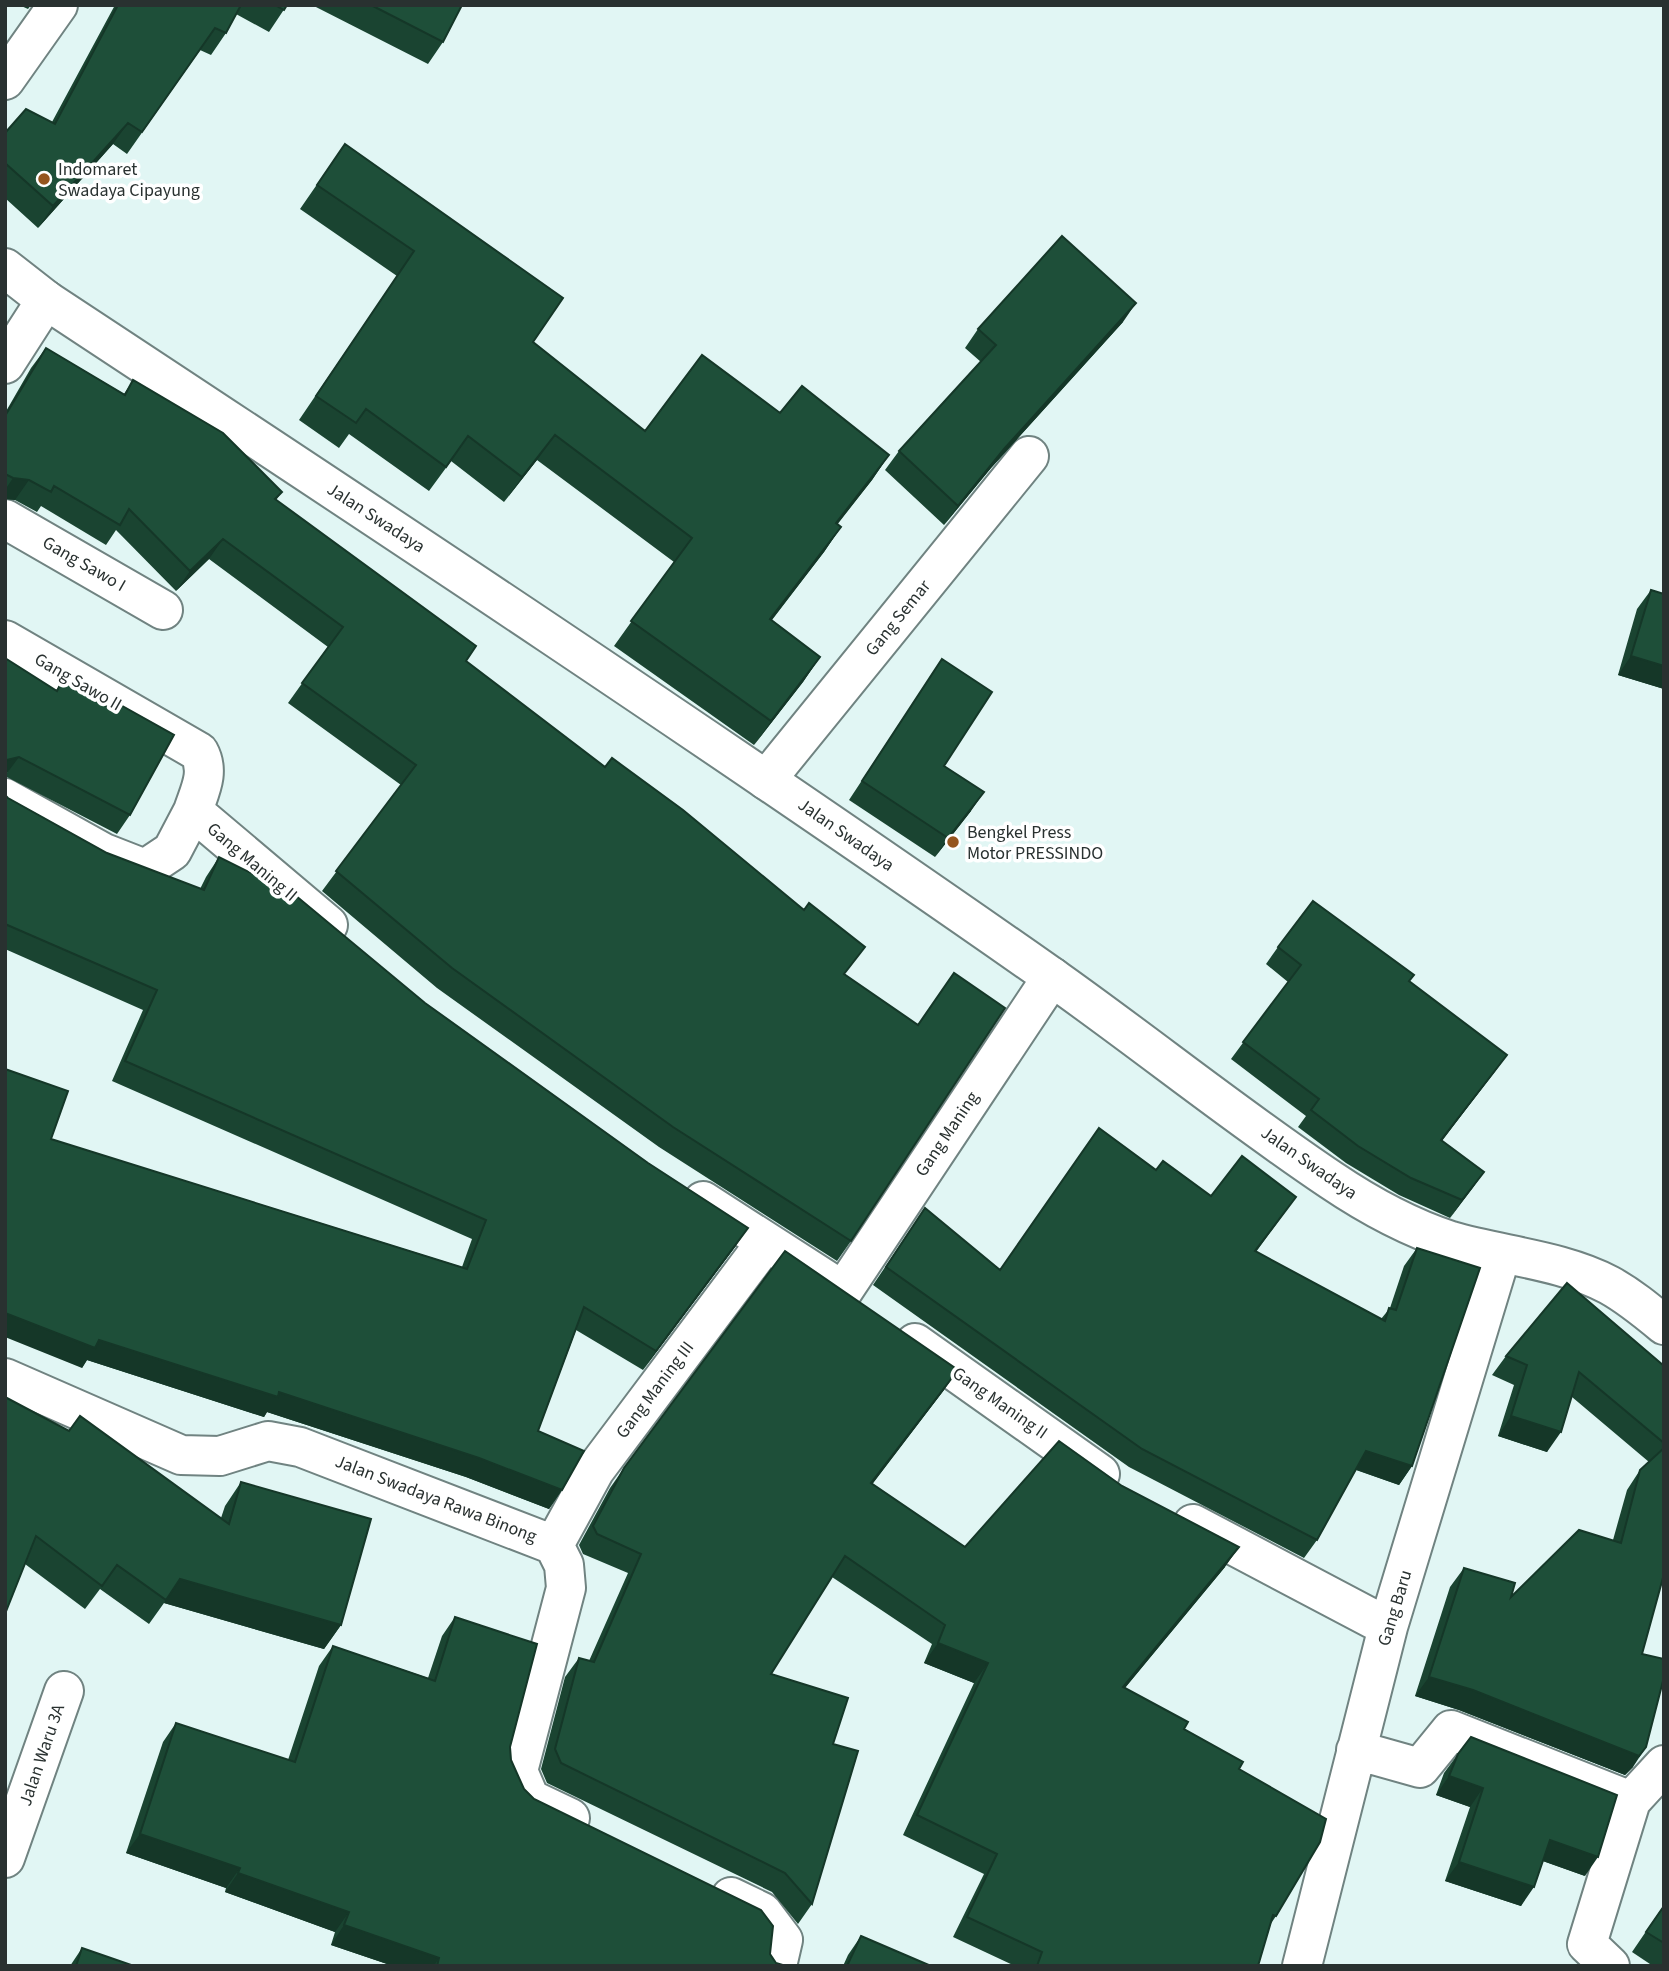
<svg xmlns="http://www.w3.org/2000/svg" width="1669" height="1971" font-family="'Source Sans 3',sans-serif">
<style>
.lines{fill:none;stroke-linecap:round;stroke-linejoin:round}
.street-casing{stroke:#708381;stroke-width:42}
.secondary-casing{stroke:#708381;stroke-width:42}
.street{stroke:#fff;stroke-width:38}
.secondary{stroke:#fff;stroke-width:38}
.wall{fill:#1a4431}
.shaded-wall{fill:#153728}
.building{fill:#1e4f39;stroke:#153728;stroke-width:2}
.poi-dot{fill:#95551e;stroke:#fff;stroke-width:2.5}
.labels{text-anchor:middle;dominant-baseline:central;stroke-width:7;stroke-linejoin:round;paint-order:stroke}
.poi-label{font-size:18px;fill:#293130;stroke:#fff;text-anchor:start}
.street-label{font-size:18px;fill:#293130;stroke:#fff}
</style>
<rect width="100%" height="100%" fill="#e1f6f4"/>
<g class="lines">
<defs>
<path id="street" d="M5,80L58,5
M5,364L46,300
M5,519L163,610
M5,640L199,752C210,772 200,790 193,811L328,925
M766,780L1029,456
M5,798L104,853L145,869L172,851L193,811
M703,1201L829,1282
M843,1291L1052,977
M915,1343L1100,1474
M5,1378L181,1455L220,1456L268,1441L300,1447L554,1545L564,1565L566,1588L518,1771L530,1799L570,1818
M1193,1524L1388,1627
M554,1545L595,1470L766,1242
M1356,1750L1420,1768L1451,1730L1631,1801
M5,1858L64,1691
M731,1897L762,1912L783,1940L777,1966
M1302,1966L1388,1627L1501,1255
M1610,1966L1587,1944L1631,1801L1664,1765"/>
<path id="secondary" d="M5,268L46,300C383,522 719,744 1049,975C1144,1042 1234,1115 1331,1180C1368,1205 1408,1227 1451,1241C1502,1256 1562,1260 1609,1285C1629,1296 1646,1310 1664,1325"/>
</defs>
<!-- street casing -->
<use href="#street" class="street-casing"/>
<!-- secondary casing -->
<use href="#secondary" class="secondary-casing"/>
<!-- street -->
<use href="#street" class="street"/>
<!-- secondary -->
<use href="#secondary" class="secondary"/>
</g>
<!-- wall -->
<path class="wall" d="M19,5H31L28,9Z
M115,5H287L269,32L236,14L226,33L211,55L200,50L127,154L113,144L38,228L5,198V133L52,122Z
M312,5H462L443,42L428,64Z
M345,144L533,342L645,431L780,413L889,455L872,480L837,524L841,527L824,552L772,620L820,657L803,682L754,745L614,646L674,562L537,460L504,502L451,461L429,491L349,434L339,448L299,420L397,276L300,209Z
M1123,322L991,468L944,525L885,470L899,451L981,362L965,348L978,329Z
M46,348L124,394L133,380L282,492L276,500L466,661L845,975L851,1241L837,1261L659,1147L437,988L322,891L401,785L288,703L328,647L209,559L176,591L116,530L106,545L41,506L37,512L15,500L5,499V413L31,368Z
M1651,590L1664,689L1618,675L1637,609Z
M942,659L944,766L971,811L935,857L849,800Z
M62,681L113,709L117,703L130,815L117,834L5,776Z
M5,795L8,798L107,853L200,889L206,877L219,857L425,1003L735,1247L643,1370L576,1330L538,1431L562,1490L549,1509L466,1477L267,1412L264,1417L87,1360L82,1368L51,1139L462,1267L472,1239L112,1081L143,1010L5,949Z
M1278,947L1409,981L1507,1055L1442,1141L1484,1172L1450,1218L1399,1195L1346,1163L1298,1127L1306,1116L1231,1059L1288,982L1266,964Z
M1156,1170L1211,1196L1296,1197L1256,1252L1381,1319L1390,1308L1404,1266L1417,1248L1412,1466L1399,1485L1356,1470L1317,1540L1304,1558L1129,1467L873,1285L912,1227L1000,1270Z
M1506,1356L1664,1366V1574L1642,1654L1633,1767L1625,1775L1459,1710L1415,1696L1450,1587L1464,1568L1511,1597L1613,1540L1627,1490L1640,1470L1649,1462L1572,1397L1547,1452L1498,1436L1514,1385L1492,1375Z
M944,1390L872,1484L965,1547L1225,1567L1125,1688L1239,1769L1276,1916L1270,1925L1258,1966H1015L953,1937L984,1874L903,1835L974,1683L924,1663L932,1644L832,1577L771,1674L833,1744L812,1904L798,1924L772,1892L547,1783L541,1769L565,1677L579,1658L589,1661L628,1573L583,1554L579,1545L610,1488L624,1468Z
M5,1397L221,1518L225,1506L241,1482L341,1625L324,1649L164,1603L149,1624L100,1589L85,1609L25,1564Z
M455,1617L510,1747L511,1760L524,1789L534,1799L770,1954L776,1963L786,1966H393L331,1945L335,1932L225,1892L226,1888L126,1853L163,1742L176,1723L288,1760L319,1666L333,1646L428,1678L442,1636Z
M1458,1754L1585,1876L1543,1861L1521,1906L1445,1881L1470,1807L1436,1795L1444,1773Z
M1664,1905V1966H1653L1632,1952Z
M861,1936L931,1966H843L848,1955Z
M82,1948L134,1966H70Z"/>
<!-- shaded-wall -->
<path class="shaded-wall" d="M128,123L113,144L38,228L53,206Z
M1136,303L1123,322L991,468L944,525L958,506L1004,449Z
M555,435L537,460L504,502L522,477Z
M889,455L872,480L819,548L836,523Z
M13,478L29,480L15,500L5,499V490Z
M841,527L824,552L753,644L770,619Z
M223,539L209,559L176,591L190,571Z
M1631,656L1664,666V689L1618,675Z
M820,657L803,682L754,745L771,721Z
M19,757L5,776V762L7,760Z
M984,792L971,811L935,857L948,838Z
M1507,1055L1494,1073L1429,1157L1441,1140Z
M1484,1172L1472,1189L1450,1218L1462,1200Z
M748,1228L735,1247L643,1370L656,1351Z
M5,1313L279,1392L479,1458L562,1490L549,1509L466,1477L267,1412L264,1417L87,1360L82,1368L5,1337Z
M958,1370L944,1390L858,1503L871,1483Z
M1511,1416L1561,1432L1547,1452L1498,1436Z
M1366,1451L1412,1466L1399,1485L1354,1469Z
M1239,1547L1225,1567L1109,1707L1123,1687Z
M180,1579L341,1625L324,1649L164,1603Z
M938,1643L988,1663L974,1683L924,1663Z
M1429,1677L1473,1690L1646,1747L1633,1767L1625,1775L1459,1710L1415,1696Z
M1449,1776L1483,1788L1470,1807L1436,1795Z
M140,1834L240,1868L226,1888L126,1853Z
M1550,1840L1598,1857L1585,1876L1537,1859Z
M1459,1862L1534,1887L1521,1906L1445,1881Z
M238,1873L349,1912L335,1932L225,1892Z
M344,1925L439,1958L434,1966H393L331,1945Z"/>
<!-- building -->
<path class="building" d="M118,5H241L226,33L215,28L142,132L128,123L53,206L5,163V133L26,109L55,124Z
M275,5H287L284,10Z
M371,5H462L443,42Z
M345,144L563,298L533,342L645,431L702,355L780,413L802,386L889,455L836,523L841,527L770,619L820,657L771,721L631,621L692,538L555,435L522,477L468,436L446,467L366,409L356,423L316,396L414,251L317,185Z
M1062,236L1136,303L1004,449L958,506L899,451L996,345L978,329Z
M46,348L125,395L133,380L223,433L282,492L275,499L476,646L466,661L605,767L612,758L683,810L804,910L809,903L865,947L844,974L918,1025L954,973L1005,1008L851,1241L673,1127L452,968L336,871L416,765L302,683L343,627L223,539L190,571L129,509L120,525L54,486L51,492L29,480L13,478L5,474V416Z
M1651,590L1664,594V666L1631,656Z
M5,658L57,691L62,681L113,710L117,703L174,735L130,815L19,757L7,760L5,762Z
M942,659L992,692L944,766L984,792L948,838L862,781Z
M5,795L8,798L107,853L204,890L219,857L295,895L425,1003L648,1163L748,1228L656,1351L584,1307L538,1431L584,1451L562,1490L479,1458L279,1392L278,1397L99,1340L95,1348L5,1313V1069L68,1091L51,1139L467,1269L486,1220L125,1061L157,990L5,924Z
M1313,901L1414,975L1409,981L1507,1055L1441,1140L1484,1172L1462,1200L1411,1178L1358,1146L1311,1110L1319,1099L1243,1042L1301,965L1278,947Z
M1099,1128L1156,1170L1163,1161L1211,1196L1242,1156L1296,1197L1255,1251L1385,1321L1389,1308L1396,1310L1417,1248L1480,1268L1412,1466L1366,1451L1317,1540L1142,1449L886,1267L925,1208L1000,1270Z
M785,1251L958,1370L871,1483L965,1547L1059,1441L1122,1486L1239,1547L1123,1687L1188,1722L1184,1729L1243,1762L1239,1769L1326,1819L1320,1842L1276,1916L1273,1915L1258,1966H1037L1042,1952L967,1917L997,1854L917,1815L988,1663L938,1643L945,1625L845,1556L771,1674L848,1698L833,1744L858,1751L812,1904L785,1873L561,1763L555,1749L579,1658L594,1662L641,1554L597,1534L593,1526L624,1468Z
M1567,1283L1664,1366V1443L1579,1372L1561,1432L1511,1416L1527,1365L1506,1356Z
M5,1397L69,1431L80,1416L229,1524L241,1482L371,1519L341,1625L180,1579L166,1600L117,1565L102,1586L36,1536L5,1614Z
M1664,1448V1574L1642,1654L1664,1659V1677L1646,1747L1639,1756L1473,1690L1429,1677L1464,1568L1515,1583L1511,1597L1579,1530L1621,1543L1640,1470Z
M455,1617L537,1644L510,1747L511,1760L524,1789L534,1799L761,1910L773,1926L770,1954L776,1963L786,1966H437L439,1958L344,1925L349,1912L238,1873L240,1868L140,1834L176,1723L295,1762L333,1646L435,1681Z
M1471,1737L1617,1795L1598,1857L1550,1840L1534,1887L1459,1862L1483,1788L1449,1776L1458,1754Z
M1664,1906V1943L1646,1932Z
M861,1936L931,1966H847Z
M82,1948L134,1966H76Z"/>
<!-- markers -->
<g class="poi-dot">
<circle cx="44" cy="179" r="7"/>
<circle cx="953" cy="842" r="7"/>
</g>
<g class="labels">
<!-- poi labels -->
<g class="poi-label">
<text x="58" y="169">Indomaret<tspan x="58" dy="21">Swadaya Cipayung</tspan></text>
<text x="967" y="832">Bengkel Press<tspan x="967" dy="21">Motor PRESSINDO</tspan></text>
</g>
<!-- street labels -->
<g class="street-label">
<text transform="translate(376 518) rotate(33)">Jalan Swadaya</text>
<text transform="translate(84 564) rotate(30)">Gang Sawo I</text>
<text transform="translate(898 618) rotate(-51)">Gang Semar</text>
<text transform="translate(78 682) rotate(30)">Gang Sawo II</text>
<text transform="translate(846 835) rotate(35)">Jalan Swadaya</text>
<text transform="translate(252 862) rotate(40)">Gang Maning II</text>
<text transform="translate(947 1134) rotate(-56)">Gang Maning</text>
<text transform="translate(1309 1163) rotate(35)">Jalan Swadaya</text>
<text transform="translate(655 1390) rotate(-53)">Gang Maning III</text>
<text transform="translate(1000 1403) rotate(35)">Gang Maning II</text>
<text transform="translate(436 1499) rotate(21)">Jalan Swadaya Rawa Binong</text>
<text transform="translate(1395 1608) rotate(-73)">Gang Baru</text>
<text transform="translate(42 1755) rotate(-71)">Jalan Waru 3A</text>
</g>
</g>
<!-- border -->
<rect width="1669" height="1971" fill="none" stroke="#293130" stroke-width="14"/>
</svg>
